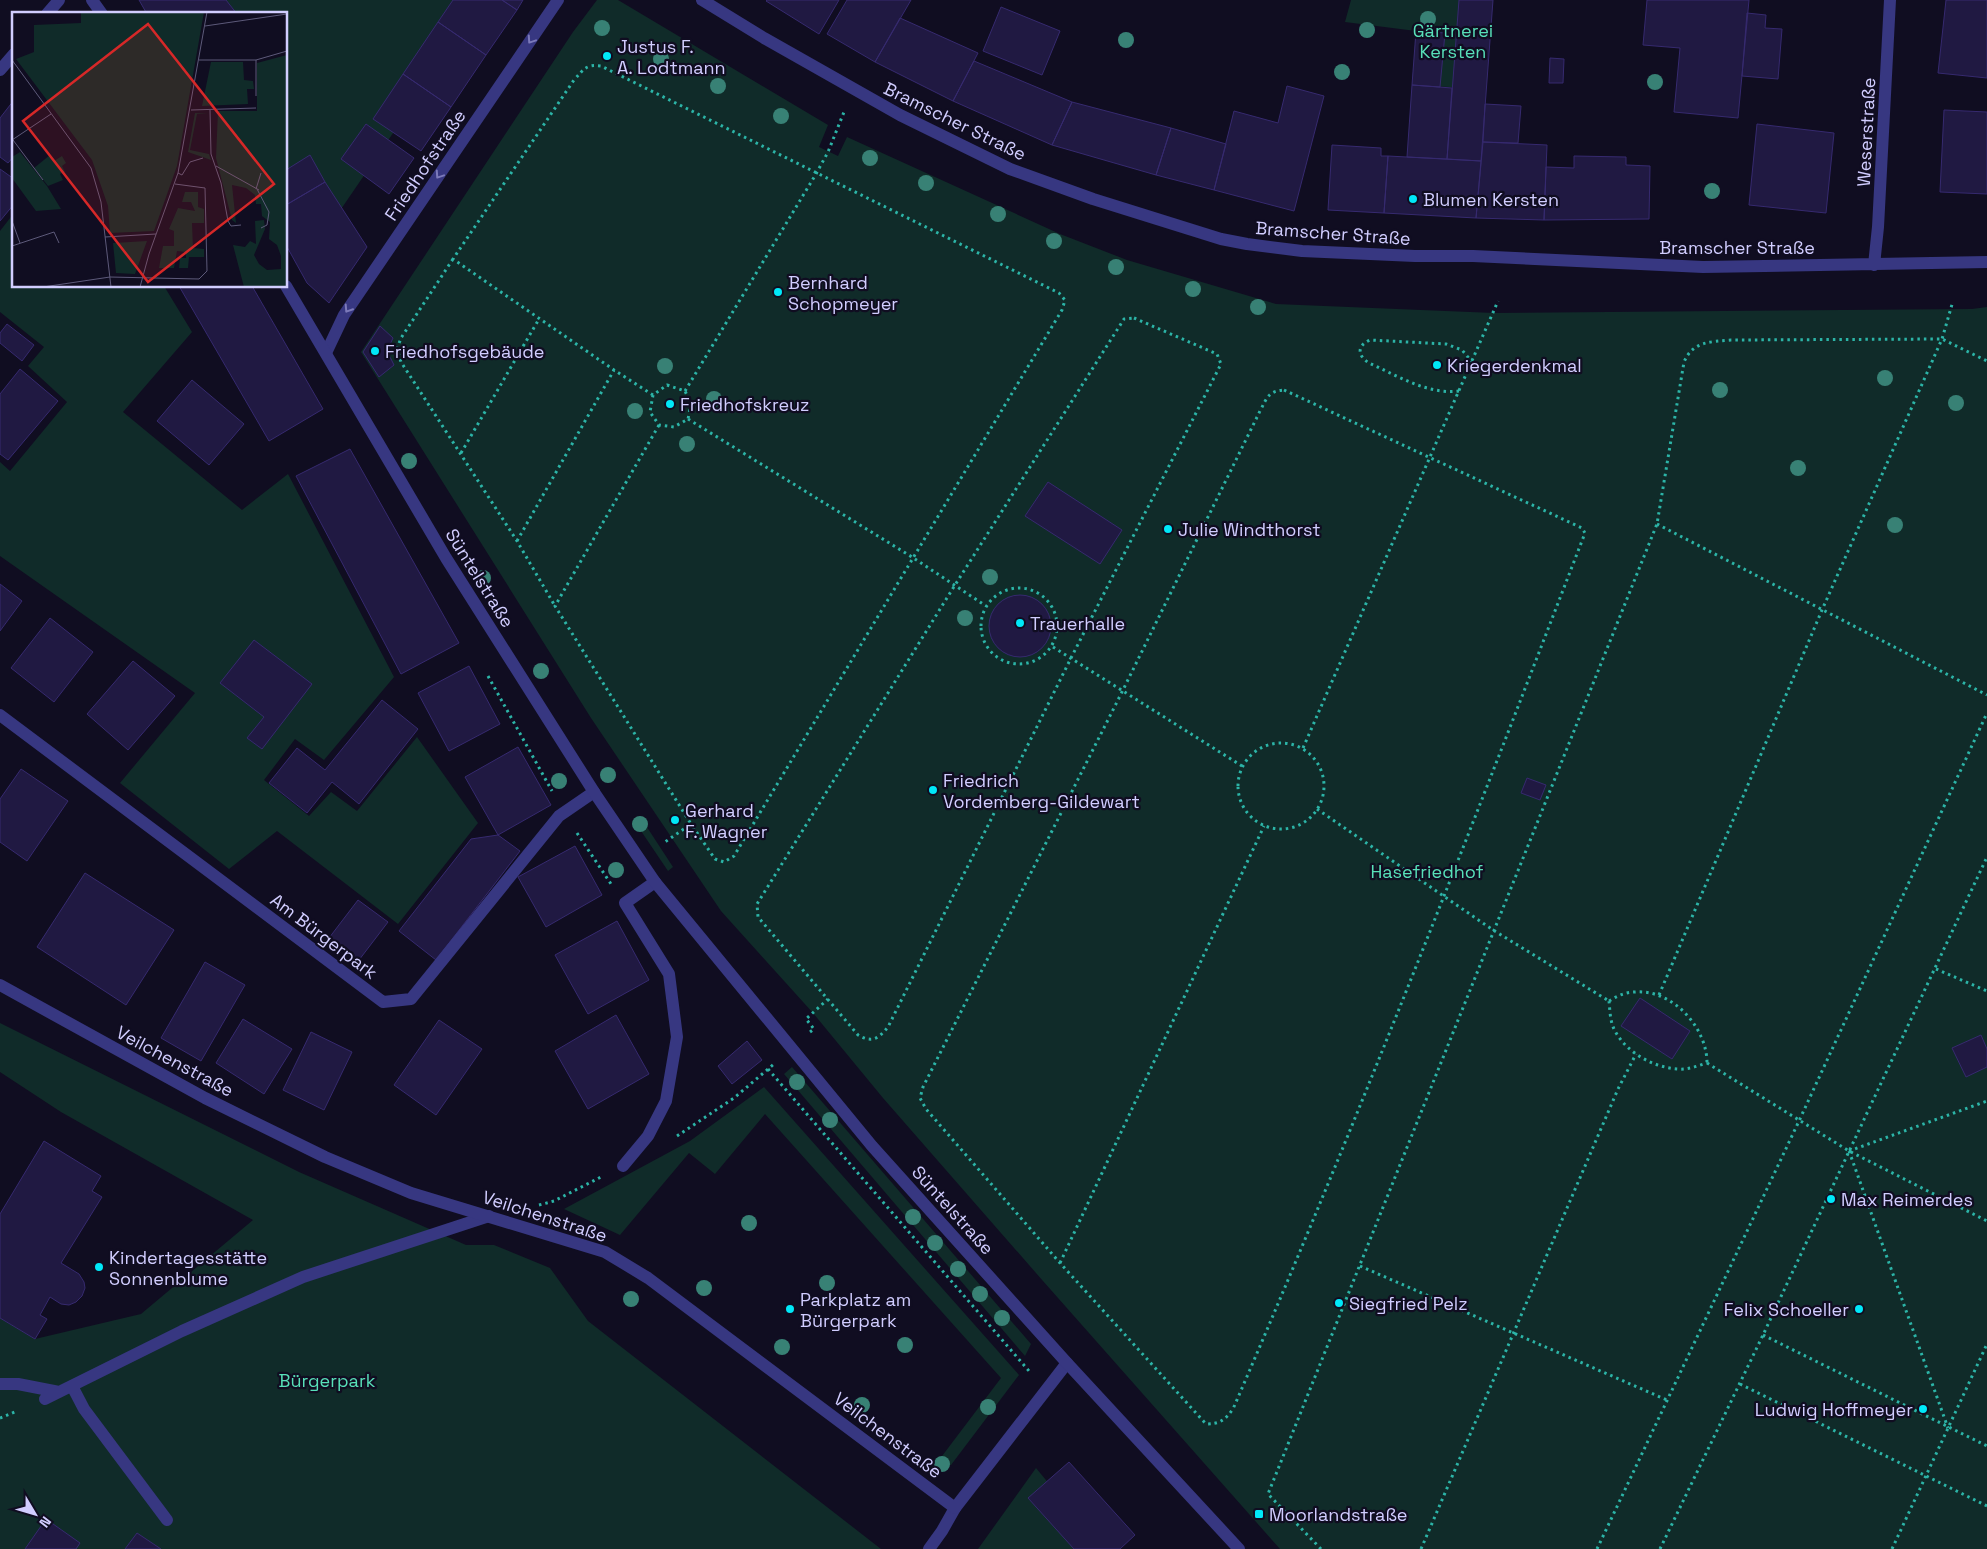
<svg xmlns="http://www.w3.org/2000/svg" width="1987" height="1549" font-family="'Space Grotesk',sans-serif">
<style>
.green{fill:#102b29}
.building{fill:#201942;stroke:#362a6f}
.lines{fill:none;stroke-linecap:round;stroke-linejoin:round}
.path{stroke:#2cb4a7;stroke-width:3;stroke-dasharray:2.5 4;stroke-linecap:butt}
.service{stroke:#373781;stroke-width:12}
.minor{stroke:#373781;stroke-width:12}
.tertiary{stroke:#373781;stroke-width:12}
.tree{fill:#388175}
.oneway{stroke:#7c7aba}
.poi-dot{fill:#00e8f8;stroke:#100d21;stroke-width:2}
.labels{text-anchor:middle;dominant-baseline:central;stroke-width:4.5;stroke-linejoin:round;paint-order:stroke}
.park-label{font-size:18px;fill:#58e0b9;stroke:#100d21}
.poi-label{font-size:18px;fill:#d1cdff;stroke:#100d21;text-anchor:start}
.street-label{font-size:18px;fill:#d1cdff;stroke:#100d21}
.inset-road{fill:none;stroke:#5d5a7a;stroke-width:1}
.view{fill:#d62828;fill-opacity:0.15;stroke:#d62828;stroke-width:2.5}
.inset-edge{fill:none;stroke:#d1cdff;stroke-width:2.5}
</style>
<rect width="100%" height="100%" fill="#100d21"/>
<!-- green -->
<path class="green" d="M181,0H484L324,234L286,173V14H189Z
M597,0H618L828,125L819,147L838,156L847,137L1060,234L1127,260L1276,304L1494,313L1972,309L1987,307V1549H1280L1043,1281L883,1098L813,1013L721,911L591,718L361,352L573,32Z
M1351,0H1493L1486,89L1412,85L1416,31L1345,22Z
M14,213V286H164L192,332L123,412L242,510L288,474L394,677L324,760L295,739L264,780L309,816L331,792L357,811L417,737L478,823L398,924L277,831L229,869L120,783L195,693L0,556V462L10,471L67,402L28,366L44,347L0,312V231Z
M641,818L673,867L668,871L635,822Z
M0,1023L299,1172L466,1245H494L550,1268L588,1321L881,1549H0V1318L35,1339L141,1314L253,1220L61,1112L0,1072Z
M792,1067L1031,1344L1025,1356L784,1074Z
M764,1087L1019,1375L951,1465L933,1468L1001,1378L765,1114L715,1174L689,1153L620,1235L564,1209L690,1141Z
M1036,1468L1103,1549H978Z"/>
<!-- building -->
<path class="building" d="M139,0H226L237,14H147Z
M453,0H502L517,10L486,55L438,22Z
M502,0H523L517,10Z
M767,0H839L819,34L766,1Z
M847,0H911L875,62L827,34Z
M1459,0H1493L1481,161L1447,159Z
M1647,0H1749L1738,118L1674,112L1680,48L1643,45Z
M1946,0H1987V78L1938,73Z
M1001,7L1060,31L1042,75L983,51Z
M1747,13L1766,15L1765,28L1782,29L1778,79L1742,76Z
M900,18L978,53L953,101L875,62Z
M438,22L486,55L451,107L403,74Z
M1416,31L1445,33L1440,87L1412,85Z
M1550,58L1564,59L1563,83H1549Z
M974,61L1072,102L1052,145L953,101Z
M403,74L451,107L421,151L373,119Z
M1412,85L1452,88L1447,159L1407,157Z
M1287,86L1324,96L1294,211L1214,190L1234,111L1278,123Z
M14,100V156L8,163L0,157V118Z
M1072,102L1171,128L1156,175L1052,145Z
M1485,104L1521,106L1518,143L1483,142Z
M1944,110L1987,112V194L1940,192Z
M366,124L414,158L389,194L341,159Z
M1757,124L1834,133L1826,213L1749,205Z
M1171,128L1226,144L1214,190L1156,175Z
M1483,142L1547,145L1544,220L1476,218Z
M1332,145L1381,148V156H1388L1384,213L1328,210Z
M310,155L325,182L286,205V170Z
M1388,156L1481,161L1476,218L1384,213Z
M1574,156L1626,157V165L1650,166L1649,219L1544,220L1546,167L1574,168Z
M0,169L14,179V204L0,221Z
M325,182L367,247L329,303L307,283L286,245V205Z
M179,286H252L323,409L269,441Z
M7,324L34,345L22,361L0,343V333Z
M380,326L393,338L387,351L394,365L379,377L363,352Z
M20,369L58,401L8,460L0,454V394Z
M192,380L244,424L209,465L157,421Z
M350,449L459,643L401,674L296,476Z
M1048,482L1122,530L1100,564L1025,516Z
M0,584L22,601L0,631Z
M989 626a31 31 0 1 1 62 0a31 31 0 1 1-62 0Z
M50,618L93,652L54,702L11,668Z
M254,640L312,684L262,749L247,738L264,717L220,683Z
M133,661L175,696L128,750L87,714Z
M469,666L500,724L449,751L418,693Z
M382,700L418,729L359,804L332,782L307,813L269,783L297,748L325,770Z
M518,747L551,805L498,835L465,777Z
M21,769L68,801L27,861L0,842V799Z
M1527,778L1546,785L1540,800L1521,793Z
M498,835L520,851L436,960L399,931L471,839Z
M575,846L602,895L546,927L518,877Z
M85,873L174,930L126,1005L37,947Z
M358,900L388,922L359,960L329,938Z
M617,921L649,980L588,1014L555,955Z
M205,962L245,985L201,1061L161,1038Z
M1640,998L1690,1031L1672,1059L1621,1026Z
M616,1015L649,1074L588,1109L555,1051Z
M243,1019L292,1049L264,1094L216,1063Z
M439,1020L482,1049L436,1115L394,1085Z
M311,1032L352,1052L324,1110L283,1090Z
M1981,1035L1987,1049V1067L1966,1077L1952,1048Z
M747,1041L762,1060L732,1084L718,1066Z
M44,1141L101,1176L92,1191L102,1197L61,1263L79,1274L84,1282L85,1288L82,1296L76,1302L69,1305L61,1304L50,1297L40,1315L47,1319L35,1339L0,1318V1214Z
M1069,1462L1135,1535L1120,1549H1074L1028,1498Z
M46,1519L80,1543L76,1549H25Z
M137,1533L161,1549H125Z"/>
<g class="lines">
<!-- path -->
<path class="path" d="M453,259L401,338L397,349L401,362L517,541L555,606
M1134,318L1217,354L1221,364L1071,658L888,1027C878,1039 872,1043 858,1035L758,917L757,904L955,585L1124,319Z
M667,385L685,391L691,404L688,419L674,427L659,425L650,412L653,395Z
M1284,390L1582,528L1585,533C1472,827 1358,1120 1233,1409C1225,1420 1220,1424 1206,1424L1060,1263L926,1109L920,1098L923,1087L1123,690L1260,411C1267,398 1268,391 1284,390Z
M685,391L816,174L828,152L844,112
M1459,391C1428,395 1398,376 1369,363C1358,356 1356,346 1370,340L1446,344L1462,350L1472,362
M653,395L614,370L453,259L574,80C584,69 586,64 601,66L1059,293L1065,300L1062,310L734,856L724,862L715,859L691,824
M688,419L912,557L986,606
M659,425L555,606L691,824L665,842
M461,453L539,319
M1657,524L1987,695
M517,541L614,370
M981 626a38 38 0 1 1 76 0a38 38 0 1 1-76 0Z
M1053,647L1242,766
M488,676L552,791
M1238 786a43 43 0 1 1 86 0a43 43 0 1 1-86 0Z
M1303,748L1498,301
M1317,809L1493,930L1609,1001
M577,833L611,884
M1936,969L1987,991
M1659,995L1822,610L1942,339L1953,301
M1609,1001C1617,996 1625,992 1635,992C1672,989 1707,1027 1707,1063
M1609,1001C1610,1011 1610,1022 1615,1031C1627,1053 1653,1067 1677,1069C1688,1070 1697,1066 1707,1063
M810,1032L814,1029L806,1019L828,999
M1707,1063L1849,1151L1987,1221
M768,1069L1029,1371
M677,1136L734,1098L774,1064
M1849,1151L1948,1428
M1849,1151L1987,1101
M539,1205L554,1201L601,1177
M1060,1263L1264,826
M1360,1266L1667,1400
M1763,1335L1987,1446
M1740,1384L1987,1506
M0,1418L17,1411
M1321,1549L1268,1494L1657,524L1684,362C1693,341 1710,342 1731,340L1942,339L1987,361
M1421,1549L1618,1089L1636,1054
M1597,1549L1799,1121L1987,713
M1660,1549L1763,1335L1987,857
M1892,1549L1987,1344"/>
<!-- service -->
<path class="service" d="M623,1166L648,1136L666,1101L677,1037L669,974L625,903L655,882
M0,1384H18L59,1392
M72,1386L84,1409L167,1520
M45,1399L182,1331L303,1277L489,1216
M929,1549L942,1531L955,1508"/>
<!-- minor -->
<path class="minor" d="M702,0L764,38L900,115L1010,169L1093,199L1221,239L1247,244L1302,251L1415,256H1473L1703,267L1987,262
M47,14L59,0
M0,70L14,54
M1874,265L1878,227L1890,0
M326,353L344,315L558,0
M0,715L383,1002L411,999L559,816L594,792
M0,985L205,1098L325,1157L411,1193L605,1252L648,1278L955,1508L1067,1363"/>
<!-- tertiary -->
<path class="tertiary" d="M92,0L102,14
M286,286L446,558L594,792L655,882L872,1146L1067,1363L1239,1549"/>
</g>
<!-- trees -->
<g class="tree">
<circle cx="1428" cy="19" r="8"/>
<circle cx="602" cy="28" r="8"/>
<circle cx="1367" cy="30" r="8"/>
<circle cx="1126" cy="40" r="8"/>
<circle cx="661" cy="59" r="8"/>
<circle cx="1342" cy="72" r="8"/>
<circle cx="1655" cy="82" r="8"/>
<circle cx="718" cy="86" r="8"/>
<circle cx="781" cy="116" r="8"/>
<circle cx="870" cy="158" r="8"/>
<circle cx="926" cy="183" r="8"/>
<circle cx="1712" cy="191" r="8"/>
<circle cx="998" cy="214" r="8"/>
<circle cx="1054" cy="241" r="8"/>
<circle cx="1116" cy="267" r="8"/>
<circle cx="1193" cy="289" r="8"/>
<circle cx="1258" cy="307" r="8"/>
<circle cx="665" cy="366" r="8"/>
<circle cx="1885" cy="378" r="8"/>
<circle cx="1720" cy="390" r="8"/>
<circle cx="714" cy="399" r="8"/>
<circle cx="1956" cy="403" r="8"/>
<circle cx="635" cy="411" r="8"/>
<circle cx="687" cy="444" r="8"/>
<circle cx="409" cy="461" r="8"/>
<circle cx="1798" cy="468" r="8"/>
<circle cx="1895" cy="525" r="8"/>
<circle cx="990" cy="577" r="8"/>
<circle cx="483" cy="578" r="8"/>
<circle cx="965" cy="618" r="8"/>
<circle cx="541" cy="671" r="8"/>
<circle cx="608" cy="775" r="8"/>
<circle cx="559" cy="781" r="8"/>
<circle cx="640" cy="824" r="8"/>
<circle cx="616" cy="870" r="8"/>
<circle cx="797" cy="1082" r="8"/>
<circle cx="830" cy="1120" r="8"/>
<circle cx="913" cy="1217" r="8"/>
<circle cx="749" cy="1223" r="8"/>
<circle cx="935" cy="1243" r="8"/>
<circle cx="958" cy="1269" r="8"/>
<circle cx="827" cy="1283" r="8"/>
<circle cx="704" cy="1288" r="8"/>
<circle cx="980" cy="1294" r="8"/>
<circle cx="631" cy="1299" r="8"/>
<circle cx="1002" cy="1318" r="8"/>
<circle cx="905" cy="1345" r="8"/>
<circle cx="782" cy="1347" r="8"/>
<circle cx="862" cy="1405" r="8"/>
<circle cx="988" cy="1407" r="8"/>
<circle cx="942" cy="1464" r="8"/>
</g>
<!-- one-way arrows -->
<defs><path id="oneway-chevron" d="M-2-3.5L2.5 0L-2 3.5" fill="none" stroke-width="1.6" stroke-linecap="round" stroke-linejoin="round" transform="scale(1.25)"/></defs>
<g class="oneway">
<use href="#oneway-chevron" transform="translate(531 40) rotate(124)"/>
<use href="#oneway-chevron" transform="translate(439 175) rotate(124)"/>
<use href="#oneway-chevron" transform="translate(348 309) rotate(123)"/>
</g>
<!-- markers -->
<g class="poi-dot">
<circle cx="607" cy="56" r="5"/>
<circle cx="1413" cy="199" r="5"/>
<circle cx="778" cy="292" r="5"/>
<circle cx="375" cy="351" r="5"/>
<circle cx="1437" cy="365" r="5"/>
<circle cx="670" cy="404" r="5"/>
<circle cx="1168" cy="529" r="5"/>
<circle cx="1020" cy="623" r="5"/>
<circle cx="933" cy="790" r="5"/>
<circle cx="675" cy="820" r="5"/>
<circle cx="1831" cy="1199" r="5"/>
<circle cx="99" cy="1267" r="5"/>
<circle cx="1339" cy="1303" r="5"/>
<circle cx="790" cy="1309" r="5"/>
<circle cx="1859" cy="1309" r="5"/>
<circle cx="1923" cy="1409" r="5"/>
<rect x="1254" y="1509" width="10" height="10" rx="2.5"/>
</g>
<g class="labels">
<!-- park labels -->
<g class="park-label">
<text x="1453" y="30">Gärtnerei<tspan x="1453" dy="21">Kersten</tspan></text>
<text x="1427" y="871">Hasefriedhof</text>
<text x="327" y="1380">Bürgerpark</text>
</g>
<!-- poi labels -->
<g class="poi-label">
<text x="617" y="46">Justus F.<tspan x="617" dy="21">A. Lodtmann</tspan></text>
<text x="1423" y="199">Blumen Kersten</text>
<text x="788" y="282">Bernhard<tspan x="788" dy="21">Schopmeyer</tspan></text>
<text x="385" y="351">Friedhofsgebäude</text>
<text x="1447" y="365">Kriegerdenkmal</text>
<text x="680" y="404">Friedhofskreuz</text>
<text x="1178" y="529">Julie Windthorst</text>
<text x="1030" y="623">Trauerhalle</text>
<text x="943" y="780">Friedrich<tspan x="943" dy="21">Vordemberg-Gildewart</tspan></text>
<text x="685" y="810">Gerhard<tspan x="685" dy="21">F. Wagner</tspan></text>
<text x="1841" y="1199">Max Reimerdes</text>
<text x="109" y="1257">Kindertagesstätte<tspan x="109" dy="21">Sonnenblume</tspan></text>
<text x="800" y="1299">Parkplatz am<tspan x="800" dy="21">Bürgerpark</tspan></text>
<text x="1349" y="1303">Siegfried Pelz</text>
<text x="1849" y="1309" text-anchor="end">Felix Schoeller</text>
<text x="1913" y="1409" text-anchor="end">Ludwig Hoffmeyer</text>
<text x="1269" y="1514">Moorlandstraße</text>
</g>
<!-- street labels -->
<g class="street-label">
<text transform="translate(955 121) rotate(26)">Bramscher Straße</text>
<text transform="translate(1866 132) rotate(-87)">Weserstraße</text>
<text transform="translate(425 165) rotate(-56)">Friedhofstraße</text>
<text transform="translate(1333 233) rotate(4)">Bramscher Straße</text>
<text x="1737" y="247">Bramscher Straße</text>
<text transform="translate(480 578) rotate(58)">Süntelstraße</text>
<text transform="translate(324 936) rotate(37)">Am Bürgerpark</text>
<text transform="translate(175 1061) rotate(28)">Veilchenstraße</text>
<text transform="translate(953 1210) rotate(48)">Süntelstraße</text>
<text transform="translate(545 1216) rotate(18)">Veilchenstraße</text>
<text transform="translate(888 1435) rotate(37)">Veilchenstraße</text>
</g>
</g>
<!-- overview -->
<g transform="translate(12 12)">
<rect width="275" height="275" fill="#100d21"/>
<path d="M69,0H192L165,154L142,219L98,221L96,194L80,148L4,47L22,40V13L69,11ZM275,43V275H232L221,233L233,235L238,229L244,232L243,209L252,208L253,217L242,243L247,252L255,258L269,257V244L265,233L257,227L258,210L250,204L249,192H244L243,183L234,176L220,173L224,211L220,208L204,146L206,99H245V51ZM199,50H231L232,68L241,69L242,77H235L236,92L190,94ZM183,101L196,102H185L178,138L197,142L199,148L176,140ZM8,140L35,174L49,197L24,199L0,166V145ZM38,143L42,149L50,144L54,151L50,154L53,160L48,162L51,168L36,174L22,156ZM173,180H186V195L192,197V211H180L181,236L192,237V245H177L176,256H167L168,246H174V240L165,239L162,256H147L151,234H162V219L157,217L166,196L183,199L179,190H170ZM135,229L123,262L104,261L101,231Z" fill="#102b29"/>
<path class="inset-road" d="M193,14L275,2M0,48L79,156L89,190L99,275M187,48H244L275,39M244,48V84M179,98L244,96M198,98L199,142L209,171L216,209L219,214L229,213M0,128L39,102M1,128L31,168M204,154L247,178M166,161L170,163L178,150L191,146M163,172L193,176L195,259L187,267M244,177L249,161M245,177L257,200L255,213L249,216M0,209L8,231M93,225L144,222M0,234L42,220L47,231M31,275L98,265L187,267M128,275L137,242L166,161L195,0"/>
<path class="view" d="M136,12L262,172L136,270L11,109Z"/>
<rect width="275" height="275" class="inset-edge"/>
</g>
<!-- north arrow -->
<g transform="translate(35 1514) rotate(128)" stroke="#100d21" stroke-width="4" paint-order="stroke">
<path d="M0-4L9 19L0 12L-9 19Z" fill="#d1cdff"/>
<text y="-8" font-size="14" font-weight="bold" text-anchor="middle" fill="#d1cdff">N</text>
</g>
</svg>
